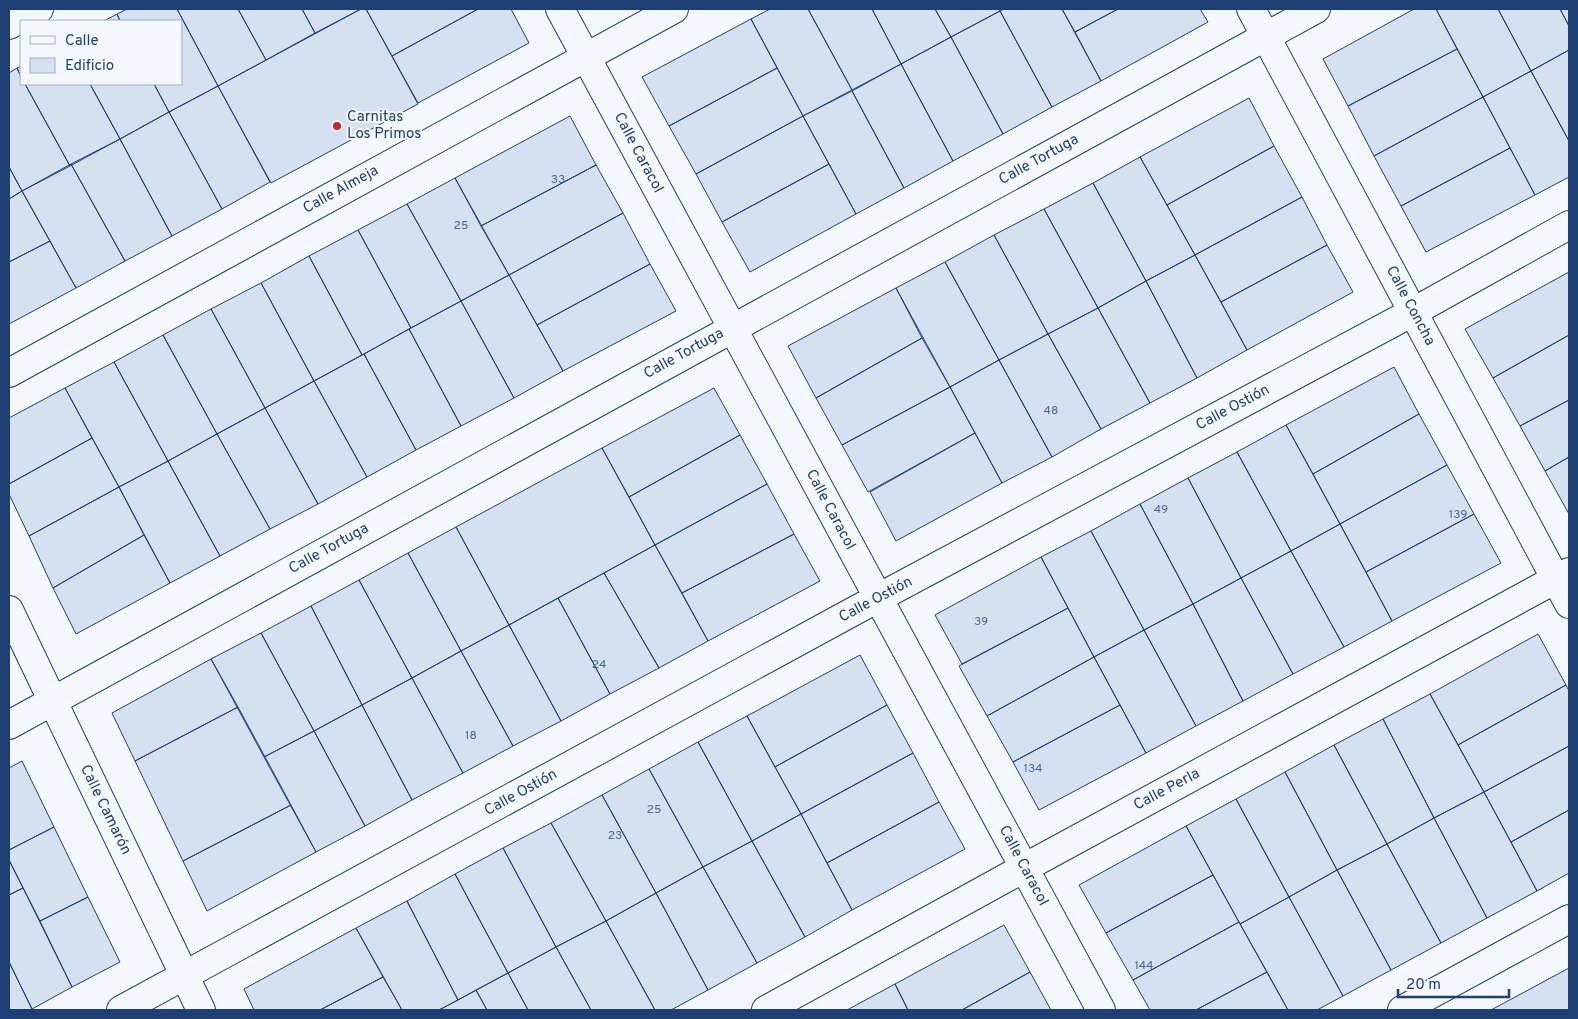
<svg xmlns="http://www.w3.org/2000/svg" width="1578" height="1019" font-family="Overpass,sans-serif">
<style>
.building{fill:#d5e0f0;stroke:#1d3f73}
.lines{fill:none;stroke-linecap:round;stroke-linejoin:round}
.minor-casing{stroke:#1d3f73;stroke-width:30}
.minor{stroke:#f4f7fb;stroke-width:28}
.poi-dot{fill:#c62828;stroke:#f4f7fb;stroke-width:2}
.labels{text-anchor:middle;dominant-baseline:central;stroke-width:4;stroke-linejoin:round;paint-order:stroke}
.number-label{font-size:12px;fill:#4b6792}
.poi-label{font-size:15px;fill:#1d3f73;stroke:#f4f7fb;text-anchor:start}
.street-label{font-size:15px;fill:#1d3f73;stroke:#f4f7fb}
</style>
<rect width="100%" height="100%" fill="#f4f7fb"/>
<!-- building -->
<path class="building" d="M127,9H177L218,86L169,112L154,84H181V21H120L117,14Z
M177,9H238L266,60L218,86Z
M238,9H302L315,33L266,60Z
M302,9H361L315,33Z
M361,9H366L418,104L271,183L218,86Z
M366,9H478L392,56Z
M478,9H511L529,43L418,103L392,56Z
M770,9H808L852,90L803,116L751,19Z
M808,9H872L901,64L852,90Z
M872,9H935L951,37L901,64Z
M935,9H999L1000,11L951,37Z
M1004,9H1062L1101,81L1052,107L1000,11Z
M1062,9H1118L1075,32Z
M1118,9H1200L1208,22L1101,81L1075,32Z
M1414,9H1436L1457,49L1348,106L1323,59Z
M1436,9H1498L1531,71L1483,97Z
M1498,9H1560L1569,26V50L1531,71Z
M1560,9H1569V26Z
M1000,11L1052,107L1003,134L951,37Z
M117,14L120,21H104Z
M751,19L777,68L669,126L642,77Z
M951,37L1003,134L953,161L901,64Z
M1457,49L1483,97L1374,156L1348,106Z
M1569,50V141L1531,71Z
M901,64L953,161L904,188L852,91Z
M21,66V77L17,68Z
M17,68L21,77V84H25L70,166L22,191L9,167V73Z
M777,68L803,116L696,174L669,126Z
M1531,71L1569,141V177L1535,195L1483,97Z
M25,84H90L120,139L70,166Z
M90,84H154L169,112L120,139Z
M218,86L270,182L222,209L169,112Z
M852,91L904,188L856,214L803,116Z
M1483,97L1510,148L1401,206L1374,156Z
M1249,98L1274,146L1167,205L1140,157Z
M169,112L222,209L172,236L120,139Z
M570,116L596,165L481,226L455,178Z
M803,116L829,164L722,222L696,174Z
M120,139L172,236L125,261L71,164Z
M1274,146L1302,197L1195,255L1167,205Z
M1510,148L1535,195L1426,252L1401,206Z
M1140,157L1195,255L1146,281L1093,183Z
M71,164L125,261L76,288L22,191Z
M829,164L856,214L750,272L722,222Z
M596,165L623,213L509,275L481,226Z
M9,167L22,191L9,199Z
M455,178L509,275L461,301L407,204Z
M1093,183L1146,281L1098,308L1044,209Z
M22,191L50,241L9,262V199Z
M1302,197L1327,245L1221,302L1195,255Z
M407,204L461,301L411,328L358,230Z
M1044,209L1098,308L1048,334L994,235Z
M623,213L650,264L537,325L509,275Z
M358,230L411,328L362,355L309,256Z
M994,235L1048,334L999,360L945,262Z
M50,241L76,288L9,324V262Z
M1327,245L1353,292L1247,350L1221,302Z
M1195,255L1247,350L1197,378L1146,281Z
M309,256L362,355L314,381L261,283Z
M945,262L999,360L950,387L896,288Z
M650,264L676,311L563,371L537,325Z
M1569,272V335L1493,378L1465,329Z
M509,275L563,371L514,398L461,301Z
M1146,281L1197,378L1150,403L1098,308Z
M261,283L314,381L265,408L211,309Z
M896,288L922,338L816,398L788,346Z
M461,301L514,398L461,426L409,329Z
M1098,308L1150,403L1101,429L1048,334Z
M211,309L265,408L217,434L163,335Z
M409,329L461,426L416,450L364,354Z
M1048,334L1101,429L1052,457L999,360Z
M163,335L217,434L168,461L114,362Z
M1569,335V400L1520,426L1493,378Z
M922,338L950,387L842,445L816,398Z
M364,354L416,450L367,477L314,381Z
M999,360L1052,457L1002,483L950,387Z
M114,362L168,461L119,487L65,388Z
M1394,367L1419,414L1313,474L1286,425Z
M314,381L367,477L318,504L265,408Z
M950,387L975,433L868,492L842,445Z
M65,388L92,438L9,484V418Z
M714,388L740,435L629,497L602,448Z
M1569,400V457L1545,471L1520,426Z
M265,408L318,504L270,529L217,434Z
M1419,414L1447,465L1340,524L1313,474Z
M1286,425L1340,524L1291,551L1237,452Z
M975,433L1002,483L896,541L870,492Z
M217,434L270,529L220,556L168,461Z
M740,435L767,484L655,545L629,497Z
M92,438L119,487L29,536L9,494V484Z
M602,448L655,545L509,625L456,527Z
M1237,452L1291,551L1241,578L1188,478Z
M1569,457V514L1545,471Z
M168,461L220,556L170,583L119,487Z
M1447,465L1474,514L1366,572L1340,524Z
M1188,478L1241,578L1193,604L1140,504Z
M767,484L794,534L682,593L655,545Z
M119,487L144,535L53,588L29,536Z
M1140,504L1193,604L1144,630L1091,531Z
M1474,514L1501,563L1392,621L1366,572Z
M1340,524L1392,621L1344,647L1291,551Z
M456,527L509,625L461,651L408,553Z
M1091,531L1144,630L1094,657L1041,557Z
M794,534L820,581L708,641L682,593Z
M144,535L170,583L76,634L53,588Z
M655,545L708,641L659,668L604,573Z
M1291,551L1344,647L1293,674L1241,578Z
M408,553L461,651L412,678L359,580Z
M1041,557L1068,608L962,664L935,615Z
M604,573L659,668L610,694L558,598Z
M1241,578L1293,674L1243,701L1193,604Z
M359,580L412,678L362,705L311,606Z
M558,598L610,694L561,721L509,625Z
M1193,604L1243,701L1196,726L1144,630Z
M311,606L362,705L314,731L261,633Z
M1068,608L1094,657L987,716L959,666Z
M509,625L561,721L513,746L461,651Z
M1144,630L1196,726L1146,753L1094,657Z
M261,633L314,731L264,757L211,659Z
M1538,634L1566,685L1458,745L1430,694Z
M461,651L513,746L463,773L412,678Z
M860,655L887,705L775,767L747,716Z
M1094,657L1120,705L1013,762L987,716Z
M211,659L238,707L135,761L112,713Z
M412,678L463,773L412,800L362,705Z
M1566,685L1569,691V746L1484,792L1458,745Z
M1430,694L1484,792L1434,818L1383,719Z
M362,705L412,800L365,826L314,731Z
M887,705L913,753L801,814L775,767Z
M1120,705L1146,753L1039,810L1013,762Z
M238,707L291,805L183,861L135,761Z
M747,716L801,814L752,841L698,742Z
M1383,719L1434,818L1387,844L1334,745Z
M314,731L365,826L316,852L264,757Z
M698,742L752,841L703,867L649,769Z
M1334,745L1387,844L1337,870L1285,772Z
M1569,746V810L1511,842L1484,792Z
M913,753L939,802L827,863L801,814Z
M22,761L54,827L9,850V768Z
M649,769L703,867L656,893L602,795Z
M1285,772L1337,870L1289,897L1236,799Z
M1484,792L1537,891L1487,918L1434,818Z
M602,795L656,893L606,921L551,823Z
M1236,799L1289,897L1240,924L1186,826Z
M939,802L965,849L852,910L827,863Z
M291,805L316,852L207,911L183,861Z
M1569,810V873L1537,891L1511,842Z
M801,814L852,910L805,937L752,841Z
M1434,818L1487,918L1441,943L1387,844Z
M551,823L606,921L556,947L503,848Z
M1186,826L1213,875L1106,933L1079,885Z
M54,827L88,897L40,921L9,860V850Z
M752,841L805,937L757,963L703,867Z
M1387,844L1441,943L1391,970L1337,870Z
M503,848L556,947L508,973L455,874Z
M9,860L23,888L9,895Z
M703,867L757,963L708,990L656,893Z
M1337,870L1391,970L1343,996L1289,897Z
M455,874L508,973L458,1000L407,901Z
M1213,875L1239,922L1133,980L1106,933Z
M23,888L72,987L32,1009L9,962V895Z
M656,893L708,990L671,1010H655L606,921Z
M88,897L120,962L72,987L40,921Z
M1289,897L1343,996L1317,1010H1288L1240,924Z
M407,901L458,1000L439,1010H402L356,928Z
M606,921L655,1010H591L556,947Z
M1239,922L1267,972L1196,1010H1150L1133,980Z
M1004,925L1030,972L962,1010H908L895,984Z
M356,928L383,977L320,1010H254L244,989Z
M556,947L591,1010H528L508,973Z
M9,962L32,1009L30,1010H9Z
M1569,968V1010H1491Z
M1030,972L1051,1010H962Z
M1267,972L1288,1010H1196Z
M508,973L528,1010H487L476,990Z
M383,977L402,1010H320Z
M895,984L908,1010H847Z
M476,990L487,1010H439L458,1000Z"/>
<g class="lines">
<defs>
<path id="minor" d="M560,9L1101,1010
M1251,9L1569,604
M9,25L39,9
M9,373L674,9
M9,610L201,1010
M9,725L1316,9
M121,1010L878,598L1413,312L1569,225
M766,1010L1024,868L1569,572
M1402,1010L1569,919"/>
</defs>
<!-- minor casing -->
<use href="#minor" class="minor-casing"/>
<!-- minor -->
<use href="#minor" class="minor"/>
</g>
<!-- markers -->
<circle class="poi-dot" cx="337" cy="126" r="5"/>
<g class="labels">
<!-- number labels -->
<g class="number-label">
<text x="558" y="180">33</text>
<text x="461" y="226">25</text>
<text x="1051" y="411">48</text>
<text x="1161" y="510">49</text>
<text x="1458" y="515">139</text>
<text x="981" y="622">39</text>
<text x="599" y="665">24</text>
<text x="471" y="736">18</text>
<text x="1033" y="769">134</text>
<text x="654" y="810">25</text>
<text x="615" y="836">23</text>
<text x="1144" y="966">144</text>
</g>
<!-- poi labels -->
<g class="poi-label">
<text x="347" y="117">Carnitas<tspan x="347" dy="17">Los Primos</tspan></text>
</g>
<!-- street labels -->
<g class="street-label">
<text transform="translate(638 153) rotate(62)">Calle Caracol</text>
<text transform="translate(1039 160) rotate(-29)">Calle Tortuga</text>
<text transform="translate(341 190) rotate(-29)">Calle Almeja</text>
<text transform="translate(1410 306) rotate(62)">Calle Concha</text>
<text transform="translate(684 354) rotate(-29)">Calle Tortuga</text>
<text transform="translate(1233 408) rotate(-28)">Calle Ostión</text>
<text transform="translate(830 510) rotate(62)">Calle Caracol</text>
<text transform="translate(329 549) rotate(-29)">Calle Tortuga</text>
<text transform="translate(876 600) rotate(-28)">Calle Ostión</text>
<text transform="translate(1167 790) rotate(-28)">Calle Perla</text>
<text transform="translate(521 793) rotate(-29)">Calle Ostión</text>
<text transform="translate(105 810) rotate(64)">Calle Camarón</text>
<text transform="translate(1023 866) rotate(62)">Calle Caracol</text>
</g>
</g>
<!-- border -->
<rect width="1578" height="1019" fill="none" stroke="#1d3f73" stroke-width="20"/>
<!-- legend -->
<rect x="20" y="20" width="162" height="65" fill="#f4f7fb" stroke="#9eadc5"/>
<rect x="30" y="36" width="25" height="8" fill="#f4f7fb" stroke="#9eadc5"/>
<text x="65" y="45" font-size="15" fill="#1d3f73">Calle</text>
<rect x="30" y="58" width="25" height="15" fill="#d5e0f0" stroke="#9eadc5"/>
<text x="65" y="70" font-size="15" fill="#1d3f73">Edificio</text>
<!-- scale -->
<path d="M1398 989v8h111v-8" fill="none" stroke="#1d3f73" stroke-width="2.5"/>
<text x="1406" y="989" font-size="15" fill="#1d3f73" stroke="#f4f7fb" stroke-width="4" paint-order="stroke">20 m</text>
</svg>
